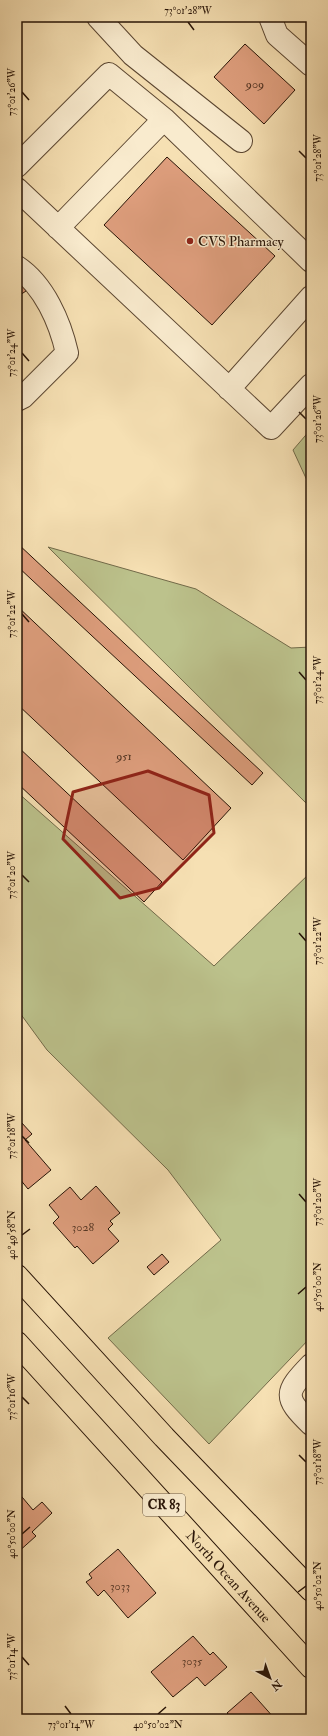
<svg xmlns="http://www.w3.org/2000/svg" width="328" height="1736" font-family="'IM FELL Double Pica',serif">
<style>
.green{fill:#bcc28c;stroke:#726a49}
.building{fill:#de9e7d;stroke:#271306}
.lines{fill:none;stroke-linecap:round;stroke-linejoin:round}
.minor-casing{stroke:#5b4631;stroke-width:24}
.highway-casing{stroke:#271306;stroke-width:24}
.minor{stroke:#f9ebce;stroke-width:22}
.highway{stroke:#f6e0b3;stroke-width:22}
.marked{fill:#8f2418;fill-opacity:0.2;stroke:#8f2418;stroke-width:3;stroke-linejoin:round}
.ticks{fill:none;stroke:#271306;stroke-width:1.5}
.poi-dot{fill:#8f2418;stroke:#f9ebce;stroke-width:1.5}
.labels{text-anchor:middle;dominant-baseline:central;stroke-width:3;stroke-linejoin:round;paint-order:stroke}
.number-label{font-size:12px;fill:#553624}
.shield{fill:#f9ebce;stroke:#665442;stroke-width:1}
.shield-label{font-size:13px;font-weight:bold;fill:#271306}
.poi-label{font-size:14px;fill:#271306;stroke:#f9ebce;text-anchor:start}
.street-label{font-size:14px;fill:#271306;stroke:#f9ebce}
.neatline{fill:none;stroke:#271306;stroke-width:1.5}
.ticks-label{font-size:10px;text-anchor:middle;fill:#271306}
</style>
<rect width="100%" height="100%" fill="#f6e0b3"/>
<filter id="stains"><feTurbulence type="fractalNoise" baseFrequency=".005" numOctaves="4"/><feColorMatrix values="0 0 0 0 .2 0 0 0 0 .09 0 0 0 0 .02 0 0 0 .5 -.17"/></filter>
<radialGradient id="worn" r=".72"><stop offset=".6" stop-color="#630" stop-opacity="0"/><stop offset="1" stop-color="#630" stop-opacity=".3"/></radialGradient>
<!-- green -->
<path class="green" d="M311,429V489L293,450Z
M48,547L196,589L291,648L311,647V808Z
M17,792L214,966L311,872V1337L209,1444L108,1338L221,1240L168,1170L47,1050L17,1009Z"/>
<!-- building -->
<path class="building" d="M245,44L295,90L264,124L214,77Z
M167,157L275,256L212,325L104,225Z
M17,277L26,291L17,297Z
M17,543L263,773L252,785L17,566Z
M17,606L231,808L183,860L17,704Z
M17,746L162,882L144,902L17,783Z
M21,1122L32,1134L25,1140L51,1170L28,1189L19,1178L17,1180V1125Z
M96,1186L120,1213L110,1221L113,1224L108,1229L119,1241L93,1264L77,1246L75,1248L53,1223L59,1217L49,1205L70,1187L81,1200Z
M162,1254L169,1262L154,1275L147,1267Z
M17,1491L33,1510L42,1502L52,1513L32,1532L36,1536L17,1553Z
M118,1549L156,1593L128,1618L104,1590L98,1596L86,1582L92,1578L89,1574Z
M193,1636L210,1655L213,1652L227,1667L205,1686L197,1677L173,1697L151,1672Z
M251,1692L275,1719H233L227,1713Z"/>
<g class="lines">
<defs>
<path id="minor" d="M98,17L133,55L241,141
M270,17L277,35L311,65
M17,166L109,74L164,119L311,261
M17,189L271,428L311,385
M58,228L164,119
M17,267C44,285 60,322 67,353L23,397L17,400
M229,389L311,297
M311,1365C285,1392 283,1397 311,1424"/>
<g id="highway">
<path d="M17,1276L164,1437L311,1590"/>
<path id="s1" d="M17,1343L311,1667"/>
</g>
</defs>
<!-- minor casing -->
<use href="#minor" class="minor-casing"/>
<!-- highway casing -->
<use href="#highway" class="highway-casing"/>
<!-- minor -->
<use href="#minor" class="minor"/>
<!-- highway -->
<use href="#highway" class="highway"/>
</g>
<!-- marked area -->
<path class="marked" d="M148,771L209,795L214,833L159,888L120,898L63,839L73,792Z"/>
<!-- ticks -->
<path class="ticks" d="M188,22L194,30M22,92L29,100M299,151L306,158M22,353L29,361M299,412L306,419M22,614L29,622M299,672L306,680M22,875L29,882M299,933L306,941M22,1136L29,1143M299,1194L306,1202M22,1235L30,1229M298,1294L306,1287M22,1397L29,1404M299,1455L306,1462M22,1534L30,1527M298,1592L306,1586M22,1657L29,1665M65,1706L71,1714M158,1714L166,1707"/>
<!-- markers -->
<circle class="poi-dot" cx="190" cy="241" r="4"/>
<g class="labels">
<!-- number labels -->
<g class="number-label">
<text x="255" y="84">909</text>
<text x="124" y="756">951</text>
<text x="83" y="1227">3028</text>
<text x="120" y="1586">3033</text>
<text x="192" y="1661">3035</text>
</g>
<!-- shield labels -->
<rect class="shield" x="143" y="1494" width="42" height="22" rx="3"/>
<g class="shield-label">
<text x="164" y="1505">CR 83</text>
</g>
<!-- poi labels -->
<g class="poi-label">
<text x="198" y="241">CVS Pharmacy</text>
</g>
<!-- street labels -->
<g class="street-label">
<text stroke="none"><textPath href="#s1" startOffset="315">North Ocean Avenue</textPath></text>
</g>
</g>
<!-- margin -->
<rect width="328" height="1736" fill="none" stroke="#f6e0b3" stroke-width="44"/>
<!-- north arrow -->
<g transform="translate(270 1678) rotate(139)" stroke="#f9ebce" stroke-width="3" paint-order="stroke">
<path d="M0-3L7 15L0 10L-7 15Z" fill="#271306"/>
<text y="-6" font-size="11" font-weight="bold" text-anchor="middle" fill="#271306">N</text>
</g>
<rect x="22" y="22" width="284" height="1692" class="neatline"/>
<g class="ticks-label">
<text x="188" y="14">73°01'28"W</text>
<text transform="translate(11 92) rotate(-90)" y="4">73°01'26"W</text>
<text transform="translate(317 158) rotate(-90)" y="4">73°01'28"W</text>
<text transform="translate(11 353) rotate(-90)" y="4">73°01'24"W</text>
<text transform="translate(317 419) rotate(-90)" y="4">73°01'26"W</text>
<text transform="translate(11 614) rotate(-90)" y="4">73°01'22"W</text>
<text transform="translate(317 680) rotate(-90)" y="4">73°01'24"W</text>
<text transform="translate(11 875) rotate(-90)" y="4">73°01'20"W</text>
<text transform="translate(317 941) rotate(-90)" y="4">73°01'22"W</text>
<text transform="translate(11 1136) rotate(-90)" y="4">73°01'18"W</text>
<text transform="translate(317 1202) rotate(-90)" y="4">73°01'20"W</text>
<text transform="translate(11 1235) rotate(-90)" y="4">40°49'58"N</text>
<text transform="translate(317 1287) rotate(-90)" y="4">40°50'00"N</text>
<text transform="translate(11 1397) rotate(-90)" y="4">73°01'16"W</text>
<text transform="translate(317 1462) rotate(-90)" y="4">73°01'18"W</text>
<text transform="translate(11 1534) rotate(-90)" y="4">40°50'00"N</text>
<text transform="translate(317 1586) rotate(-90)" y="4">40°50'02"N</text>
<text transform="translate(11 1657) rotate(-90)" y="4">73°01'14"W</text>
<text x="71" y="1728">73°01'14"W</text>
<text x="158" y="1728">40°50'02"N</text>
</g>
<rect width="100%" height="100%" filter="url(#stains)"/>
<rect width="100%" height="100%" fill="url(#worn)"/>
</svg>
